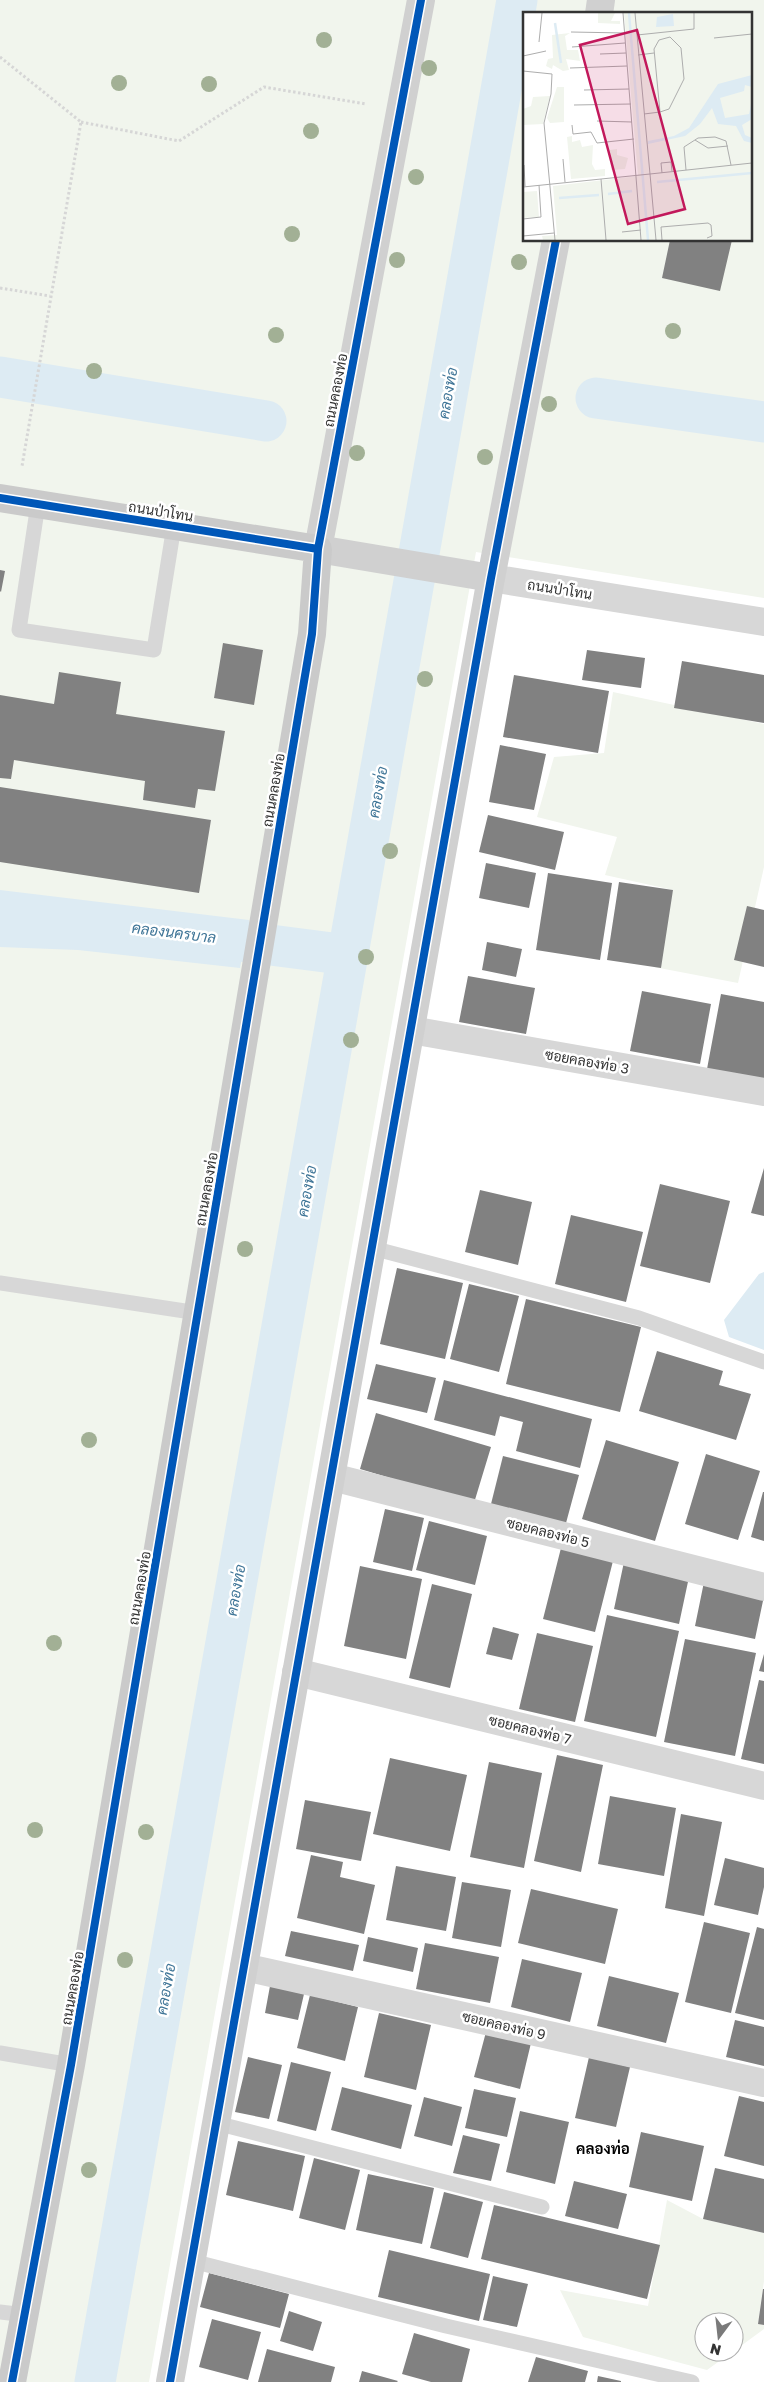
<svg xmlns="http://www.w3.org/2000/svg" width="764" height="2382" font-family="'Golos Text',Sarabun,sans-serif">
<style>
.green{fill:#f1f5ed;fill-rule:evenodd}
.water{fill:#ddebf3}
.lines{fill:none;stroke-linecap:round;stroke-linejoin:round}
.canal{stroke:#ddebf3;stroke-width:41}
.building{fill:#818181}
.path{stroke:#d6d6d6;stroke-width:3;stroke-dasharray:2.5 2.5;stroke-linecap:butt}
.lane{stroke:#d7d7d7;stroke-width:15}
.street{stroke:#d7d7d7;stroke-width:28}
.secondary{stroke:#d0d0d0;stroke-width:28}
.primary{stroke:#cacaca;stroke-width:28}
.cycleway-casing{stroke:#fff;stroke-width:11}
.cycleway{stroke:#0057b8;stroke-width:8}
.tree{fill:#a2b095}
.labels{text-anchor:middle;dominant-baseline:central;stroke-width:5;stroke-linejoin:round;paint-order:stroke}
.street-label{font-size:14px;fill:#333;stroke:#fff}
.water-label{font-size:15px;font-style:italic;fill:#3f7597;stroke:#fff}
.neighbourhood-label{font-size:15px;font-weight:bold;fill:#000;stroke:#fff}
.inset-river{fill:none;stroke:#ddebf3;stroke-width:2.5}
.inset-road{fill:none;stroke:#adadad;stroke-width:1}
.view{fill:#c2185b;fill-opacity:0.15;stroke:#c2185b;stroke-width:2.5}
.inset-edge{fill:none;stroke:#333;stroke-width:2.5}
</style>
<rect width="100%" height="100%" fill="#fff"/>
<!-- green -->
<path class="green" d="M0,0H764V598L476,552L149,2382H0ZM524,14H750V240H524Z
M613,692L764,724V867L738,983L654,967L673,890L605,875L617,837L537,817L554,757L604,753Z
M667,2200L703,2219L764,2233V2281L758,2324L764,2325V2329L734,2351V2322H704V2352H732L707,2370L583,2337L560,2290L648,2306Z"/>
<!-- water -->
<path class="water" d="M0,890L249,920L240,968L78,950L0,947Z
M764,1272V1350L729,1337L724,1320L759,1274Z"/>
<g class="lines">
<!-- canal -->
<path class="canal" d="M0,377L266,421
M596,398L764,422
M216,938L348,955
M95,2382L517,0"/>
</g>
<!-- building -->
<path class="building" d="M670,240H732L720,291L662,278Z
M0,570L5,571L1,592L0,591Z
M223,643L263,650L254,705L214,698Z
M587,650L645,658L641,688L582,680Z
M682,661L764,675V723L674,708Z
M59,672L121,682L116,714L225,731L215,791L198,789L195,808L143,800L145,781L14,760L11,779L0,778V695L54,704Z
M514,675L609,691L598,753L503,737Z
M500,745L546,754L534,810L489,802Z
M0,787L211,820L199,893L0,862Z
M488,815L564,832L555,870L479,852Z
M486,863L536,873L529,908L479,898Z
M548,873L612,883L600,960L536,950Z
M619,882L673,890L661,968L607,960Z
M747,906L764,910V967L734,960Z
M487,942L522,949L516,977L482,970Z
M468,976L535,988L526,1034L459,1022Z
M642,991L711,1004L700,1064L630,1051Z
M721,994L764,1002V1080L707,1069Z
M764,1168V1216L751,1213Z
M660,1184L730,1201L710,1283L640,1266Z
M480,1190L532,1202L518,1265L465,1252Z
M571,1215L643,1232L626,1302L555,1284Z
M397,1268L463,1283L445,1359L380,1344Z
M469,1284L519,1296L499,1372L450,1359Z
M526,1299L641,1327L620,1412L506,1384Z
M657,1351L723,1371L719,1385L751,1394L736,1440L639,1411Z
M376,1364L436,1378L427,1413L367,1399Z
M444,1380L592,1419L580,1468L516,1451L523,1422L500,1416L495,1436L434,1420Z
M376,1413L491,1447L474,1503L360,1469Z
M606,1440L679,1462L655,1541L582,1519Z
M706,1454L760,1471L738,1540L685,1524Z
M503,1456L579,1475L566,1523L491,1504Z
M763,1492H764V1541L751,1537Z
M385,1509L424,1518L412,1571L373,1562Z
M429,1521L487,1536L475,1585L416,1570Z
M561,1548L613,1561L595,1632L543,1619Z
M624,1562L689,1577L679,1624L614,1609Z
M360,1566L422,1579L406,1659L344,1646Z
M704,1582L764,1596L755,1639L695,1626Z
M432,1584L472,1594L450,1688L409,1678Z
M607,1615L679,1631L656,1737L584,1721Z
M493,1627L519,1634L512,1660L486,1654Z
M537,1633L593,1646L575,1722L519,1709Z
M685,1639L756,1653L735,1756L664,1742Z
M764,1654V1672L759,1671Z
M759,1680L764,1681V1764L741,1759Z
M557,1755L603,1765L581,1872L534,1861Z
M390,1758L467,1775L450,1851L373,1834Z
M489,1762L542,1773L524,1868L470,1857Z
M610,1796L676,1808L664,1876L598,1864Z
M305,1800L371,1812L361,1861L296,1849Z
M681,1814L722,1822L704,1916L665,1908Z
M311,1855L343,1862L340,1877L375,1885L364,1934L297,1918Z
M725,1858L764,1868V1887L758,1915L714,1905Z
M396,1866L456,1877L446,1931L386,1920Z
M462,1882L511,1890L501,1947L452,1938Z
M531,1889L618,1909L605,1964L518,1943Z
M704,1922L750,1933L731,2013L685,2002Z
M757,1927L764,1929V2020L735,2013Z
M291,1931L359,1945L353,1971L285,1956Z
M368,1937L418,1948L413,1972L363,1961Z
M425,1943L499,1957L490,2003L416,1989Z
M522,1959L582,1973L570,2022L511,2007Z
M609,1976L679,1993L666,2043L597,2026Z
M270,1986L304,1994L298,2020L265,2013Z
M310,1995L358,2007L345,2061L297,2048Z
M379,2013L431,2025L416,2090L364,2077Z
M735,2020L764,2027V2066L726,2057Z
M486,2032L531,2043L520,2089L474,2077Z
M248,2057L282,2065L269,2119L235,2112Z
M589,2057L630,2067L616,2127L575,2118Z
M291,2062L331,2072L316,2131L277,2121Z
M342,2087L412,2105L401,2149L331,2130Z
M474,2089L516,2098L507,2137L465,2128Z
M739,2096L764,2102V2166L724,2156Z
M424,2097L462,2107L452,2146L414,2136Z
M520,2111L569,2122L555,2184L506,2172Z
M641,2132L704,2146L692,2201L629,2187Z
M463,2135L500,2144L491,2181L453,2173Z
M238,2141L305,2156L293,2211L226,2195Z
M314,2158L360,2170L345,2230L299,2218Z
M715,2168L764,2179V2233L703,2219Z
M368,2174L434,2188L422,2244L356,2230Z
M574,2181L627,2194L618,2229L565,2216Z
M444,2192L483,2202L468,2258L430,2248Z
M494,2205L660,2245L647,2299L481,2259Z
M389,2250L490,2274L479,2321L378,2297Z
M209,2273L289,2294L280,2328L200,2307Z
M493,2276L528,2284L517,2327L483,2320Z
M763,2289H764V2325L758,2324Z
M289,2311L322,2322L313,2351L280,2341Z
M212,2319L261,2332L248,2380L199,2367Z
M414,2333L470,2349L462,2382H431L402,2374Z
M267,2349L335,2367L331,2382H258Z
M536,2357L588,2371L585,2382H528Z
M362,2371L398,2381L397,2382H359Z
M598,2376L621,2381V2382H597Z"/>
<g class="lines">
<!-- path -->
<path class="path" d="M0,57L81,122L22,466
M81,122L179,141L264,87L366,104
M0,288L50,296"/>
<!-- lane -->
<path class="lane" d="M38,504L19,630L154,650L174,526
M372,1248L639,1318L764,1362
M0,1283L198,1313
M0,2053L71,2065
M216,2123L542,2207
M192,2261L446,2326L692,2382
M0,2312L25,2315"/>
<!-- street -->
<path class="street" d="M491,578L764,622
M411,1030L764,1092
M332,1477L764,1587
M296,1672L764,1786
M244,1967L764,2083"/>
<!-- secondary -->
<path class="secondary" d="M421,0L318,549L491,578
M599,14L601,0
M170,2382L491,578L556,240"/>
<!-- primary -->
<path class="primary" d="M0,498L318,549L312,634L71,2065L12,2382"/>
<defs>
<path id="cycleway" d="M0,498L318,549
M12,2382L71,2065L312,634L318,549L421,0
M170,2382L491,578L556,240"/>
</defs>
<!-- cycleway casing -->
<use href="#cycleway" class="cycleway-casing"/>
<!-- cycleway -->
<use href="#cycleway" class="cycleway"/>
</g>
<!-- trees -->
<g class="tree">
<circle cx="324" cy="40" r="8"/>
<circle cx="429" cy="68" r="8"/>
<circle cx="119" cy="83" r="8"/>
<circle cx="209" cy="84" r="8"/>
<circle cx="311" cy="131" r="8"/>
<circle cx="416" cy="177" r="8"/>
<circle cx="292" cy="234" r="8"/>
<circle cx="397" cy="260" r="8"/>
<circle cx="519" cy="262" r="8"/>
<circle cx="673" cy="331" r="8"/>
<circle cx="276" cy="335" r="8"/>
<circle cx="94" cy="371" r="8"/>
<circle cx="549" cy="404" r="8"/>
<circle cx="357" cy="453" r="8"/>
<circle cx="485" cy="457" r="8"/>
<circle cx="425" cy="679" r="8"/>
<circle cx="390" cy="851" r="8"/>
<circle cx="366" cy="957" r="8"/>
<circle cx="351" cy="1040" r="8"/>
<circle cx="245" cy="1249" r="8"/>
<circle cx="89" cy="1440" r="8"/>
<circle cx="54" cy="1643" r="8"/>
<circle cx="35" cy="1830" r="8"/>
<circle cx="146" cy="1832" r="8"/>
<circle cx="125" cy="1960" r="8"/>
<circle cx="89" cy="2170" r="8"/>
</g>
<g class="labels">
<!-- street labels -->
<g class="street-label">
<text transform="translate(335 390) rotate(-79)">ถนนคลองท่อ</text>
<text transform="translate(161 511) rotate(9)">ถนนป่าโทน</text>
<text transform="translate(560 589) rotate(9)">ถนนป่าโทน</text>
<text transform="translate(273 790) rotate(-80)">ถนนคลองท่อ</text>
<text transform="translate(587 1061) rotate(10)">ซอยคลองท่อ 3</text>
<text transform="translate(206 1189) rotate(-80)">ถนนคลองท่อ</text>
<text transform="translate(548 1532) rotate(14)">ซอยคลองท่อ 5</text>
<text transform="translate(139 1588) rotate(-80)">ถนนคลองท่อ</text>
<text transform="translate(530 1729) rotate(14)">ซอยคลองท่อ 7</text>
<text transform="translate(72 1988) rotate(-80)">ถนนคลองท่อ</text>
<text transform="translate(504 2025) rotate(13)">ซอยคลองท่อ 9</text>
</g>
<!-- water labels -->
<g class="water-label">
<text transform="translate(447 393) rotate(-80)">คลองท่อ</text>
<text transform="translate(377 792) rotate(-80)">คลองท่อ</text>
<text transform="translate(174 932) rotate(7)">คลองนครบาล</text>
<text transform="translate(306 1191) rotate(-80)">คลองท่อ</text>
<text transform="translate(235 1590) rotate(-80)">คลองท่อ</text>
<text transform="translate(165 1989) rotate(-80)">คลองท่อ</text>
</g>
<!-- neighbourhood labels -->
<g class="neighbourhood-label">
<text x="603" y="2148">คลองท่อ</text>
</g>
</g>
<!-- overview -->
<g transform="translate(523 12)">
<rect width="229" height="229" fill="#fff"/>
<path d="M75,1H92L88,9H97V12L75,11ZM101,1H229V228H20L19,224L34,223L30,174L115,164ZM47,21L42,24L44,38H55L57,49L43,47L46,58L40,59L30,53L29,57L23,54L25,47L30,46L29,23ZM34,75H41V110L27,111L24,106ZM27,84L20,112L0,113V97L8,94L10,85ZM49,124V130L57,128L59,135L70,133L69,152L72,158L82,157V164L48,167L44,125ZM94,137V143L105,146L102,157L88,158L87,138ZM14,179L16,205L0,206V180Z" fill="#f1f5ed"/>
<path d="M150,2L151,14L133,15L134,5ZM229,63V75L222,73L221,79L197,86L202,106L226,102L229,88V107L219,113L222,123L229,126V131L221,129L213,114L195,112L189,96L177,112L162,124L125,132V129L151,124L166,116L195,72Z" fill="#ddebf3"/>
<path class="inset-river" d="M106,1L125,228M32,11L38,51M134,170L229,161M85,182L109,179M36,186L76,183"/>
<path class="inset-road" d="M100,1L118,228M112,1L127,162L229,151M48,20L102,21M114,23L171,17V1M191,26L229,22M16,30L19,1M49,35L102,31M77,42L103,41M115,43L131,41M0,44L23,39M47,56L104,54M0,59L29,62L28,82L21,111L32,228M61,78L106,77M51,93L108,92M121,102L137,100L146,97L161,67L158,36L147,25L136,28L131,37L137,100M74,109L109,110M49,113L50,122L68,120L74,131L111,127M172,128L185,136L205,134M40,147L42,170M1,153L2,174M163,158L161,135L175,126L192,125L203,129L208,153M139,161L138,151L148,150L149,159M78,167L83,228M0,175L127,162L133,228M0,207L18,205L16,173M99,220L118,218M0,224L31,221M139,228L138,215L185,211L188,213L189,224L184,226"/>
<path class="view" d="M114,18L162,197L105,212L57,33Z"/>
<rect width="229" height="229" class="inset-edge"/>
</g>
<!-- north arrow -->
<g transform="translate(719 2337) rotate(195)"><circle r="24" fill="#ffffff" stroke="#adadad"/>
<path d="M0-4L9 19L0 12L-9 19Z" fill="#7a7a7a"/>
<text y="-8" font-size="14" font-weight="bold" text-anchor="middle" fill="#333333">N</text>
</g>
</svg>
